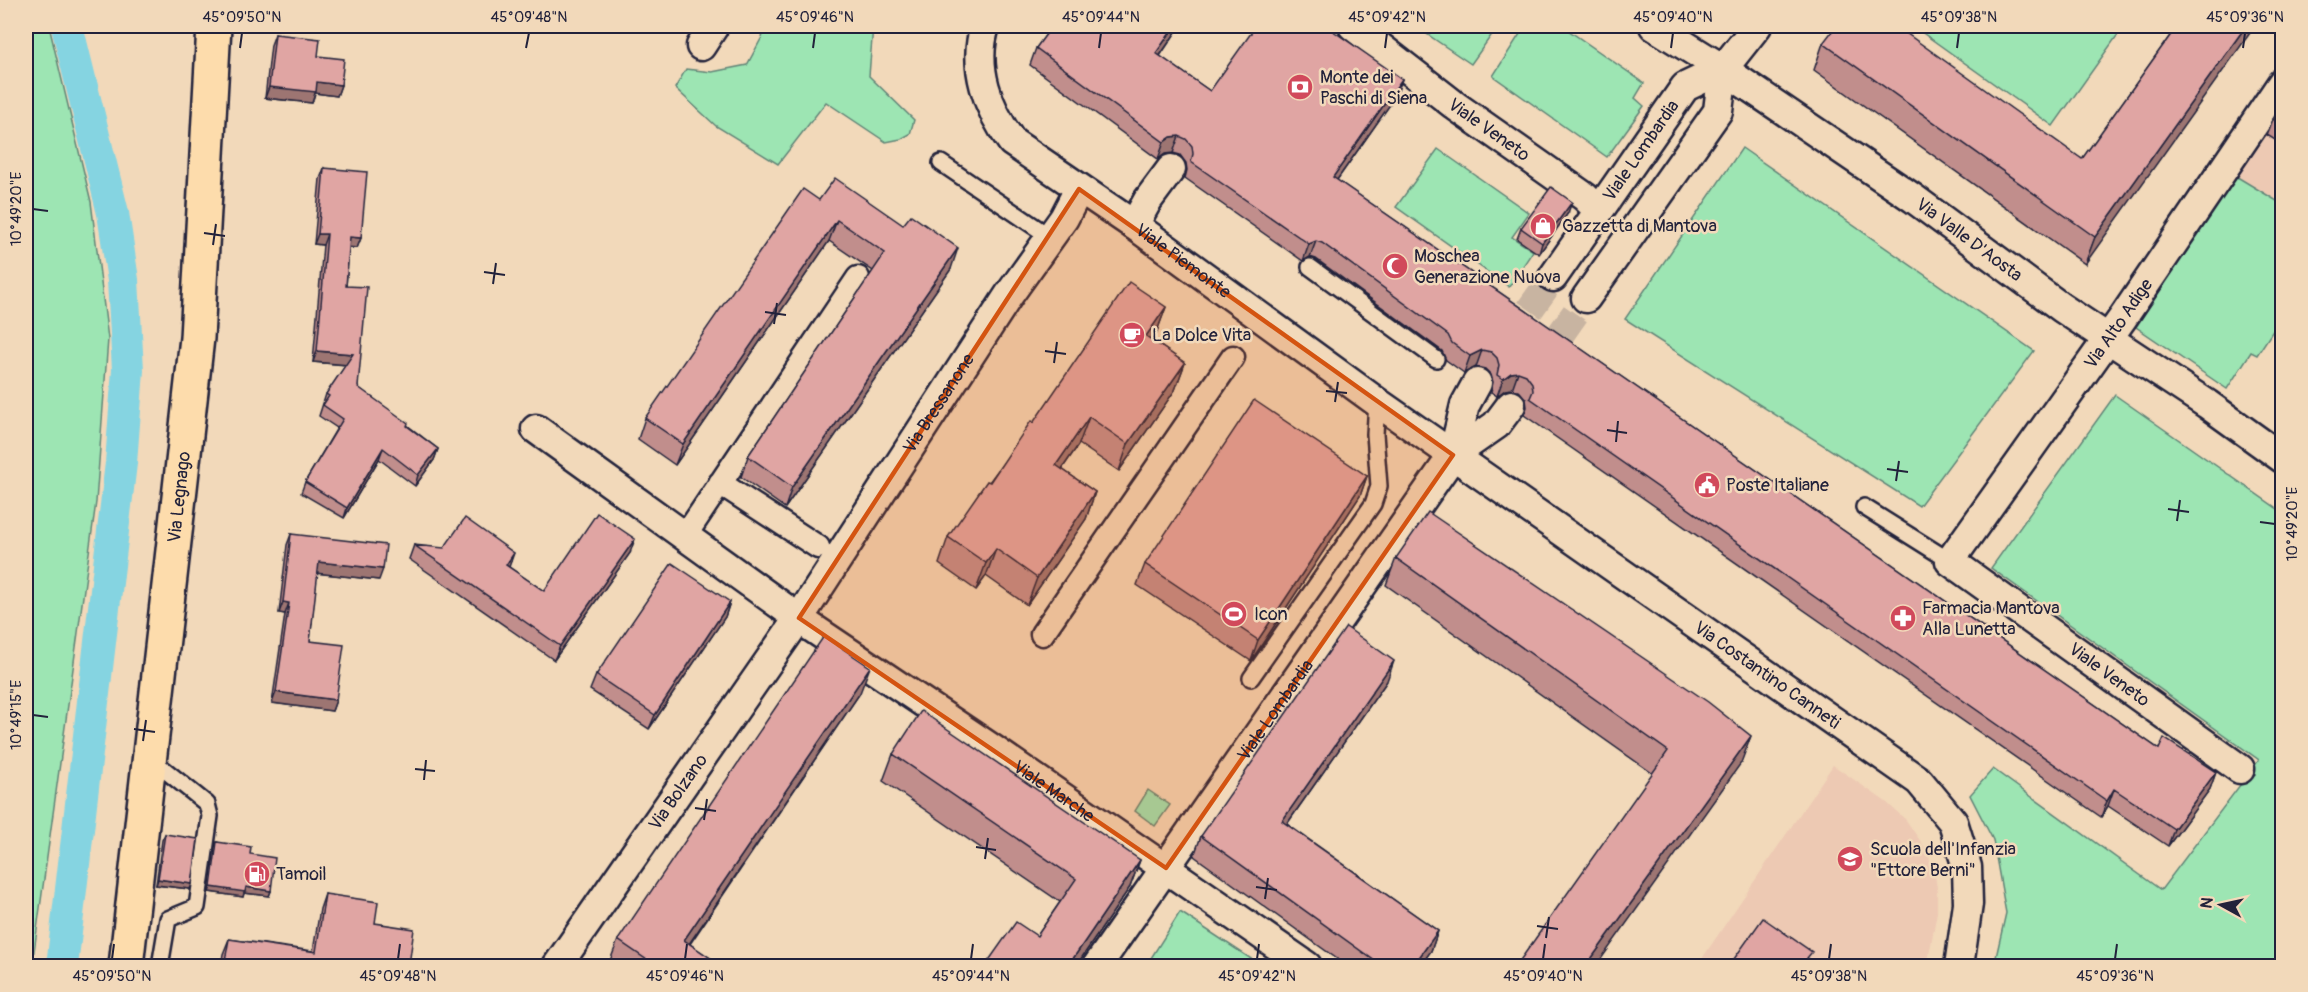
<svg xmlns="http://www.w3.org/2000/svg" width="2308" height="992" font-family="Pangolin,sans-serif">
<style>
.built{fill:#edc9b3}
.green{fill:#9de5b3;stroke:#608477;stroke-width:1.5}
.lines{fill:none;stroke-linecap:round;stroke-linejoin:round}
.canal{stroke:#85d4e1;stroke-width:32}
.minor-tunnel{stroke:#c8b4a1;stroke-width:28;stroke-dasharray:28 14;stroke-linecap:butt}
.service-casing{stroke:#22223b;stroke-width:20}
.pedestrian-casing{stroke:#22223b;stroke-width:27}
.minor-casing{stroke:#22223b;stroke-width:33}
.primary-casing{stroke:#22223b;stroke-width:38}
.service{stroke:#f2d9ba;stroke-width:15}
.pedestrian{stroke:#f2d9ba;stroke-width:22}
.minor{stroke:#f2d9ba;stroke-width:28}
.primary{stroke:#fddcac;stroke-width:33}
.wall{fill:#c18e8c;stroke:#22223b;stroke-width:1.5}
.shaded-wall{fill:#9d7472;stroke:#22223b;stroke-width:1.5}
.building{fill:#e0a5a3;stroke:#22223b;stroke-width:1.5}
.marked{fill:#d45411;fill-opacity:0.2;stroke:#d45411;stroke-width:4.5;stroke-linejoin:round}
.ticks{fill:none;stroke:#22223b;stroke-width:2}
.labels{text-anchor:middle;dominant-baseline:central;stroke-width:5;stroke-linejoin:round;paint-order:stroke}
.poi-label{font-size:18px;fill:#22223b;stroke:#f2d9ba;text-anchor:start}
.street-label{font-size:18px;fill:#22223b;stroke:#f2d9ba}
.neatline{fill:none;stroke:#22223b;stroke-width:2}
.ticks-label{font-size:15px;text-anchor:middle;fill:#22223b}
</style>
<rect width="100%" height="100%" fill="#f2d9ba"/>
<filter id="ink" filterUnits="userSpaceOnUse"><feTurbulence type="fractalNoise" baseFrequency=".0167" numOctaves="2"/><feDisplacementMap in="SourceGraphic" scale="12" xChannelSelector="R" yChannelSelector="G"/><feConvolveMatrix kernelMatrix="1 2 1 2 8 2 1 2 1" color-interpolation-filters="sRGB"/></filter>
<g filter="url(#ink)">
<!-- built -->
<path class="built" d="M2282,99V203L2234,175Z
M1833,765L1886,802L1906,820L1925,848L1934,869L1937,888V912L1927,966H1697Z"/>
<!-- green -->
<path class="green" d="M26,26H49L91,202L108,339L96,502L32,966H26Z
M768,26H873L869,76L914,120L910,134L901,139L886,142L826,102L778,164L716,126L675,88L686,69L712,72L747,65Z
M1415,26H1498L1471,64Z
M1525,26H1562L1644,83L1635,98L1644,106L1607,157L1493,76Z
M1913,26H2124L2053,126Z
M1742,148L2034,351L1919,506L1625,319Z
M1438,149L1529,213L1512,237L1533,251L1509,287L1396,207Z
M2234,175L2282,204V317L2257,355L2251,352L2227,389L2136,327Z
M2115,395L2282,512V966H1994L2006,913L1993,840L1970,795L1993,769L2161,890L2259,760L1991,568Z
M1148,790L1170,805L1155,826L1135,811Z
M1180,912L1262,966H1146Z"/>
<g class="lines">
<!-- canal -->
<path class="canal" d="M62,966L121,463L128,370L123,280L113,213L67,26"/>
<!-- minor-tunnel -->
<path class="minor-tunnel" d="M1505,344L1553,277
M1511,405L1586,298"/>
<defs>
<path id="service" d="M941,163L1050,237
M1310,267L1436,359
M1864,507L1950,561
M1251,678L1373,504L1379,486L1375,434L1377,402
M150,758L207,804L210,816L197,907L168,919L160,966"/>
<path id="pedestrian" d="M720,483L818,547
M685,536L858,278
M1042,634L1233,357"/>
<g id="minor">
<path id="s1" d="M985,26C972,67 988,109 1012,142L1134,225L1377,402L1919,781L1953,822L1967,867L1968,904L1959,966"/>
<path id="s2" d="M1353,26L1457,107L1585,197L1598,210"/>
<path id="s3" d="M1654,26L1723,69L1913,198L2062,308L2207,404L2282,458"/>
<path d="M701,46L714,26"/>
<path d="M1134,225L1148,200L1171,169"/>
<path id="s4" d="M1553,277L1685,87L1723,69L1757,26"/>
<path d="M1586,298L1718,111L1723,69"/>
<path id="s5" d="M536,429L811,627L994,750L1307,966"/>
<path d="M1453,455L1465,405L1477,383"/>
<path id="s6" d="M2240,769L1950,561L2122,319L2282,83"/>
<path id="s7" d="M557,966L807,606L1009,295L1064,218L1079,189"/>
<path id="s8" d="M1097,966L1453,455L1496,425L1511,405"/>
</g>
<g id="primary">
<path id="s9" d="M126,966L197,338L214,26"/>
</g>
</defs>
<!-- service casing -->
<use href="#service" class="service-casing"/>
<!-- pedestrian casing -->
<use href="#pedestrian" class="pedestrian-casing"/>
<!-- minor casing -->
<use href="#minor" class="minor-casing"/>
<!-- primary casing -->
<use href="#primary" class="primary-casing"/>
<!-- service -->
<use href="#service" class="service"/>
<!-- pedestrian -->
<use href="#pedestrian" class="pedestrian"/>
<!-- minor -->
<use href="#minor" class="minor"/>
<!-- primary -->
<use href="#primary" class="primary"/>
</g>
<!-- wall -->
<path class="wall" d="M1052,26H1180L1160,56L1210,91L1402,79L1396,96L1337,180L2159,749L2216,772L2210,789L2168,846L2108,806L2101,817L1524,415L1527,407L1526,399L1520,392L1512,389L1505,390L1497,396L1491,392L1493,382L1491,375L1485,369L1476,367L1464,373L1446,360L1442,351L1316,259L1310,257L1303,261L1185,178L1187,170L1186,163L1180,155L1173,153L1165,154L1158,159L1030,65L1036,48Z
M2177,26L2085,264L1814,70L1823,43L2082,159Z
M275,34L318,56L341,85L337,96L315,93L312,103L265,98L271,45Z
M2283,104V145L2267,135L2273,119Z
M324,168L361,238L357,248H349L346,286L358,387L438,449L434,460L415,486L379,459L344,518L301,493L305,482L337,428L319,416L326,394L346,365L313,362L323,245L314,244L320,179Z
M819,200L951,269L785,508L741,477L748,456L873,271L829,241L675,465L638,439L645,418Z
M1568,213L1539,254L1517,239L1521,228Z
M1166,307L1156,334L1152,340L1185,363L1175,390L1119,471L1079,444L1062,469L1095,492L1086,519L1027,605L986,576L976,590L939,564L948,537L1033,423Z
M1367,476L1360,496L1251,661L1137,585L1145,564Z
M291,534L379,580L317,573L310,641L336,700L332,711L272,703L285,614L279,613L287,545Z
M414,545L509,567L544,591L630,553L554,660L409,559Z
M1396,558L1741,763L1652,773L1386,585Z
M730,602L725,617L649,729L590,690L596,675Z
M1387,681L1287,824L1438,931L1431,951L1420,966H1347L1194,856L1201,836Z
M860,693L690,944L722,966H608L618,940Z
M893,754L1140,860L1130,887L1076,966H985L1037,936L1060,902L883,781Z
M165,834L190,889L156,885L162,840Z
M217,842L250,854L271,891L269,896L244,893L243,897L209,892L215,847Z
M325,894L375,923L409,965L422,966H221L223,954L229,939L313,951L320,909Z"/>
<!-- shaded-wall -->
<path class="shaded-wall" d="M1175,26H1180L1150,70L1156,53Z
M2246,26H2255L2085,264L2095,237Z
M1402,79L1396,96L1327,194L1333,177Z
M317,82L341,85L337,96L315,93L312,103L265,98L269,87Z
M1179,136L1173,153L1165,154L1158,159L1164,142L1171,137Z
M1572,202L1568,213L1539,254L1542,243Z
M837,220L829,241L675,465L683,444Z
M318,234H327L323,245L314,244Z
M350,237L361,238L357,248L346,247Z
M1316,241L1310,257L1303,261L1309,244Z
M958,248L951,269L785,508L792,487Z
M1166,307L1156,334L1136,363L1146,336Z
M1482,350L1476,367L1464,373L1470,356Z
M317,351L353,354L349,365L313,362Z
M1185,363L1175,390L1119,471L1128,444Z
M1518,372L1512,389L1505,390L1497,396L1503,379L1511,373Z
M1089,417L1079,444L1046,492L1056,465Z
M383,448L379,459L344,518L347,508Z
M438,449L434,460L415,486L418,475Z
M1367,476L1360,496L1251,661L1258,640Z
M1095,492L1086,519L1027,605L1037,578Z
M635,539L630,553L554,660L560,646Z
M996,549L986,576L976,590L986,563Z
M514,553L509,567L506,565Z
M319,562L383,569L379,580L315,573Z
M283,602L289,603L285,614L279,613Z
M730,602L725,617L649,729L655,715Z
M1394,661L1387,681L1275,841L1282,821Z
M870,667L860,693L674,966L684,940Z
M276,692L336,700L332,711L272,703Z
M1751,736L1741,763L1596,966H1586Z
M2216,772L2210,789L2168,846L2174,829Z
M2114,789L2108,806L2101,817L2107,801Z
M1140,860L1130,887L1076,966H1068Z
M158,879L192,884L190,889L156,885Z
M211,887H246L271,891L269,896L244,893L243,897L209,892Z
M1438,931L1431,951L1420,966H1413Z"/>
<!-- building -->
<path class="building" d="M1052,26H1175L1156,53L1210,91L1256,26H1326L1402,79L1333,177L2159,749L2164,738L2216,772L2174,829L2114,789L2107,801L1530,398L1533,391L1532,383L1526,375L1518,372L1511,373L1503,379L1497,375L1499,365L1497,358L1491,352L1482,350L1470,356L1452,343L1448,335L1322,243L1316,241L1309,244L1191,162L1193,154L1192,146L1186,139L1179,136L1171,137L1164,142L1036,48Z
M1836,26H1896L2082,159L2177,26H2246L2095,237L1823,43Z
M275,34L320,39L318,56L344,59L341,85L317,82L316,92L269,87Z
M2283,104V126L2273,119Z
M324,168L367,172L361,238L350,237L346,286L367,287L358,387L408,423L407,426L438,449L418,475L383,448L347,508L305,482L343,419L323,405L329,396L326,394L353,354L317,351L327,234H318Z
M835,178L903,225L911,215L958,248L792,487L748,456L885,253L837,220L683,444L645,418L803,189L819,200Z
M1551,187L1572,202L1542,243L1521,228Z
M1129,282L1166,307L1146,336L1185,363L1128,444L1089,417L1056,465L1095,492L1037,578L996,549L986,563L948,537L987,481L990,482L1031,421L1033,423Z
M1254,400L1367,476L1258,640L1145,564Z
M1428,512L1708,702L1751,736L1586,966H1516L1668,751L1396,558Z
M597,513L635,539L560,646L414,545L444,548L465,518L514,553L506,565L544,591Z
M291,534L386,545L383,569L319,562L310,641L344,645L336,700L276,692L289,603L283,602Z
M672,563L730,602L655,715L596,675Z
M1346,627L1394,661L1282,821L1438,931L1413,966H1382L1201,836Z
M824,636L870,667L684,940L722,966H656L618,940Z
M921,711L1140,860L1068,966H985L1016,922L1037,936L1076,879L893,754Z
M165,834L198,839L192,884L158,879Z
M217,842L251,847L250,854L275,858L271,891L246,887L245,892L211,887Z
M325,894L378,902L375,923L414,929L409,965L422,966H224L229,939L316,952Z
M1763,918L1812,952L1807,958L1820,966H1729Z"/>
</g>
<!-- marked area -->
<path class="marked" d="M1079,189L1453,455L1166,868L799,618Z"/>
<!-- ticks -->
<path class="ticks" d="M240,48L242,33M526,48L529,33M813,48L815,33M1099,48L1101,33M1385,48L1387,33M1671,48L1673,33M1957,48L1959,33M2243,48L2245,33M33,209L48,211M204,233L225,236M213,245L216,224M484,272L505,275M493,284L496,263M765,312L786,315M774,324L777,303M1045,351L1066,354M1054,363L1057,342M1326,391L1347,393M1335,402L1338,382M1607,430L1627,433M1616,442L1618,421M1887,469L1908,472M1896,481L1899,461M2168,509L2189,512M2177,521L2180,500M2260,522L2275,524M33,715L48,717M134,729L155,732M143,741L146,720M415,769L435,771M424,780L426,760M695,808L716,811M704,820L707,799M976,847L996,850M985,859L988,838M1256,887L1277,890M1265,899L1268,878M1537,926L1558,929M1546,938L1549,917M112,959L114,944M398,959L400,944M685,959L687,944M971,959L973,944M1257,959L1259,944M1543,959L1545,944M1829,959L1831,944M2115,959L2117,944"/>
<!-- icons -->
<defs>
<symbol id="bank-disc" viewBox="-11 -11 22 22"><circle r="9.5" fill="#d1495b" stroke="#f2d9ba"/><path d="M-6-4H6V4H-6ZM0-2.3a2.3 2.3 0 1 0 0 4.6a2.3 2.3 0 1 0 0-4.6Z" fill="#fff"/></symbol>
<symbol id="shop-disc" viewBox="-11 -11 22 22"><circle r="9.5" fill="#d1495b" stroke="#f2d9ba"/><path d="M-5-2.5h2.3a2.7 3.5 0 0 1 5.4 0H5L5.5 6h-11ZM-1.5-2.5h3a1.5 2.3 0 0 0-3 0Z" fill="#fff"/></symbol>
<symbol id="mosque-disc" viewBox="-11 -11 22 22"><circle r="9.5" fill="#d1495b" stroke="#f2d9ba"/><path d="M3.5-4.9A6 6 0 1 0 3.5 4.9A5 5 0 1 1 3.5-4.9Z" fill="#fff"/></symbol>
<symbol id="cafe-disc" viewBox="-11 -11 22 22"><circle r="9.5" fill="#d1495b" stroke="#f2d9ba"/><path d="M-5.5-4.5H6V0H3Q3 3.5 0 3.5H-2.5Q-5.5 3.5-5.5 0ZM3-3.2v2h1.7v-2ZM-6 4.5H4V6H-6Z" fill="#fff"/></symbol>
<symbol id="civic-disc" viewBox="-11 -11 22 22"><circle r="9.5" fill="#d1495b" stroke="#f2d9ba"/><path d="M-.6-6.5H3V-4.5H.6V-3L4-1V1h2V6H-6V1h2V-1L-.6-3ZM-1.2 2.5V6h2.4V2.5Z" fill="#fff"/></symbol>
<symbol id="stadium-disc" viewBox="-11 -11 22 22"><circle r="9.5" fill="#d1495b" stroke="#f2d9ba"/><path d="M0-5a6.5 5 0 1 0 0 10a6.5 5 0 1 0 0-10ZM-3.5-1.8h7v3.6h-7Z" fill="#fff"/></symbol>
<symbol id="pharmacy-disc" viewBox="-11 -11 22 22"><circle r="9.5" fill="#d1495b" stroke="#f2d9ba"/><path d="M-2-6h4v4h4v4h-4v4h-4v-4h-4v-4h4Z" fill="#fff"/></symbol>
<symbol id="school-disc" viewBox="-11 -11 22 22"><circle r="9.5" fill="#d1495b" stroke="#f2d9ba"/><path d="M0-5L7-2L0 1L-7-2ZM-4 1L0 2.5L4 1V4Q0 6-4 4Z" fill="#fff"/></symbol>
<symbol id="fuel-disc" viewBox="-11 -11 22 22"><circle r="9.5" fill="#d1495b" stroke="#f2d9ba"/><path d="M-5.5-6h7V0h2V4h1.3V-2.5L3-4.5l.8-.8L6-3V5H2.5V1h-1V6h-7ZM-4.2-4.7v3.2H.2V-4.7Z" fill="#fff"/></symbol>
</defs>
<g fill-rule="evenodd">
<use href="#bank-disc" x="1285" y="72" width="30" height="30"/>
<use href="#shop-disc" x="1528" y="211" width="30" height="30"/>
<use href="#mosque-disc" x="1380" y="251" width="30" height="30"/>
<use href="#cafe-disc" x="1117" y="320" width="30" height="30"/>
<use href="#civic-disc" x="1692" y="470" width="30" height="30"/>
<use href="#stadium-disc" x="1219" y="599" width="30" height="30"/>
<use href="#pharmacy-disc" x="1888" y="603" width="30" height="30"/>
<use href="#school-disc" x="1835" y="844" width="30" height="30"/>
<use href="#fuel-disc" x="242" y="859" width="30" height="30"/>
</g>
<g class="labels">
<!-- poi labels -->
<g class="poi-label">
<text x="1320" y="77">Monte dei<tspan x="1320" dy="21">Paschi di Siena</tspan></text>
<text x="1562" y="226">Gazzetta di Mantova</text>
<text x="1414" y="256">Moschea<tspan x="1414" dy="21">Generazione Nuova</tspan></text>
<text x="1152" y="335">La Dolce Vita</text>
<text x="1726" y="485">Poste Italiane</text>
<text x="1922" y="608">Farmacia Mantova<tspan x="1922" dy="21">Alla Lunetta</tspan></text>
<text x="1254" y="614">Icon</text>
<text x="1870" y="849">Scuola dell'Infanzia<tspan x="1870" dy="21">"Ettore Berni"</tspan></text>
<text x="276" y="874">Tamoil</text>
</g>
<!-- street labels -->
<g class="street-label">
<text stroke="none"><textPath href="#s2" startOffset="171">Viale Veneto</textPath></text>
<text stroke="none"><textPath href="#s4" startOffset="154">Viale Lombardia</textPath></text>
<text stroke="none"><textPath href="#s3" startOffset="381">Via Valle D'Aosta</textPath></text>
<text stroke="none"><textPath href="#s1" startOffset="332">Viale Piemonte</textPath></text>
<text stroke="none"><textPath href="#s6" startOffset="648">Via Alto Adige</textPath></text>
<text stroke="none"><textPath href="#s7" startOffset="680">Via Bressanone</textPath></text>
<text stroke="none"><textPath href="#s9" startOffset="472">Via Legnago</textPath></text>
<text stroke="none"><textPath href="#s1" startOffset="1048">Via Costantino Canneti</textPath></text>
<text transform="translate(2109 675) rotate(36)">Viale Veneto</text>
<text stroke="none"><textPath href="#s8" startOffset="312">Viale Lombardia</textPath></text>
<text stroke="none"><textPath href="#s5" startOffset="632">Viale Marche</textPath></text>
<text stroke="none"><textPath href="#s7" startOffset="212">Via Bolzano</textPath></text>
</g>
</g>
<!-- margin -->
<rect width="2308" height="992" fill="none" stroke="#f2d9ba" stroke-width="66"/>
<!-- north arrow -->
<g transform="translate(2221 905) rotate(278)" stroke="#f2d9ba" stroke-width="4.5" paint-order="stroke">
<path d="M0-4.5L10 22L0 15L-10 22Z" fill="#22223b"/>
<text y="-9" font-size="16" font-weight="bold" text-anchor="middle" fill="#22223b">N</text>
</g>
<rect x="33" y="33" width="2242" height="926" class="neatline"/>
<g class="ticks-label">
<text x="242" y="22">45°09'50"N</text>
<text x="529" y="22">45°09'48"N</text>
<text x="815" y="22">45°09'46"N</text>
<text x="1101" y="22">45°09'44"N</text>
<text x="1387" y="22">45°09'42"N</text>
<text x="1673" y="22">45°09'40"N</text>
<text x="1959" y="22">45°09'38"N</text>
<text x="2245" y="22">45°09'36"N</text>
<text transform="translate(16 209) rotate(-90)" y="5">10°49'20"E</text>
<text transform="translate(2292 524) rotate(-90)" y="5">10°49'20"E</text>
<text transform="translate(16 715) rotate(-90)" y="5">10°49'15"E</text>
<text x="112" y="981">45°09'50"N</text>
<text x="398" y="981">45°09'48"N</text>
<text x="685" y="981">45°09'46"N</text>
<text x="971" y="981">45°09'44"N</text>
<text x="1257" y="981">45°09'42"N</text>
<text x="1543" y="981">45°09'40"N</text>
<text x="1829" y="981">45°09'38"N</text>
<text x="2115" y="981">45°09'36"N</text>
</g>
</svg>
